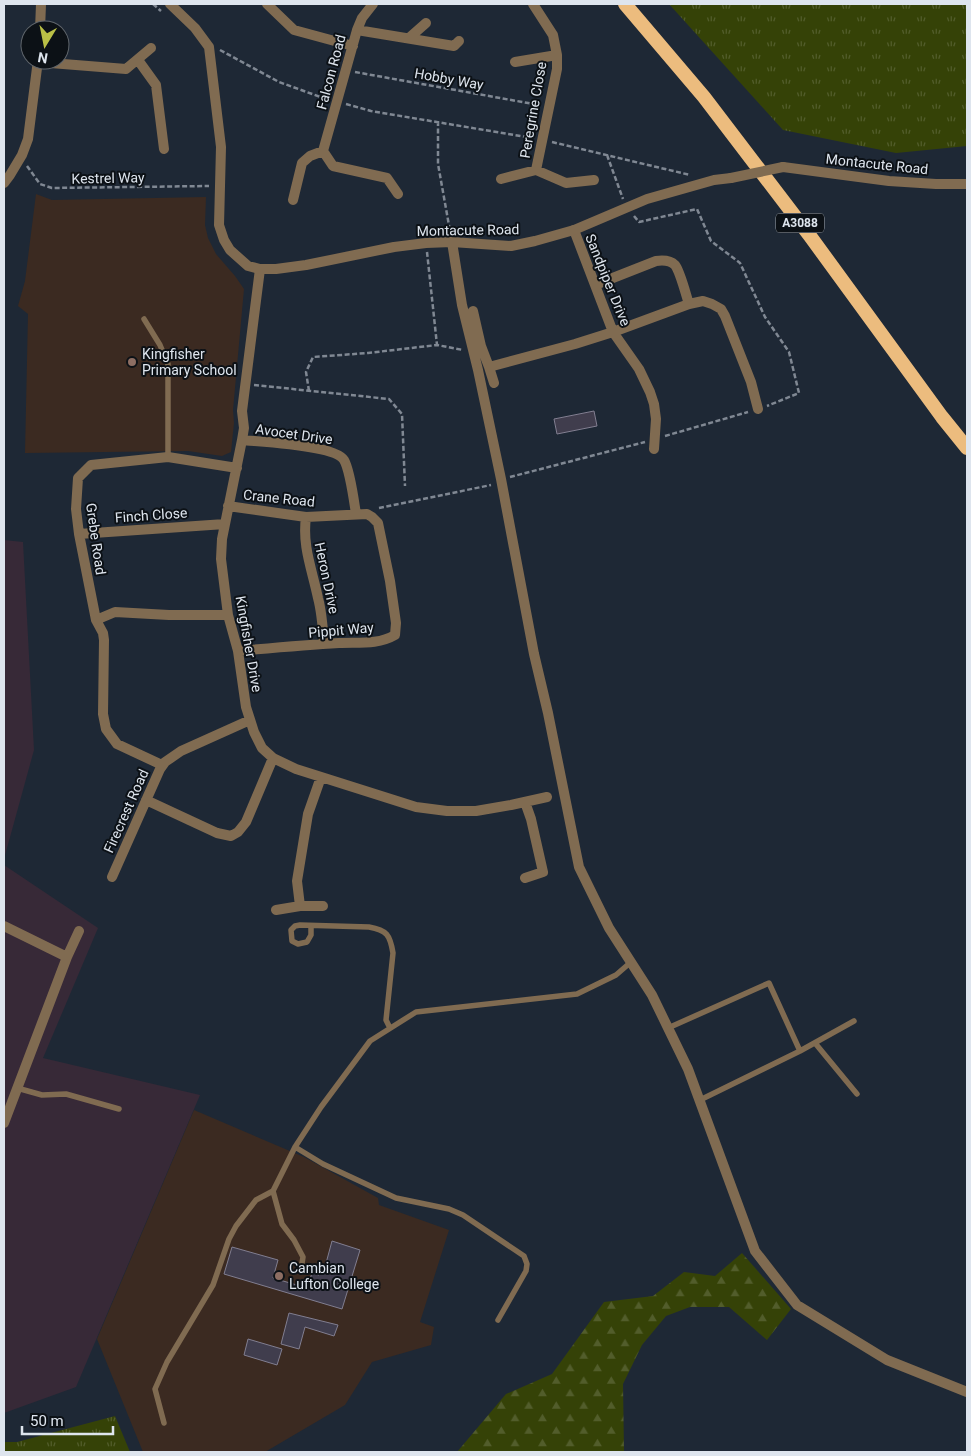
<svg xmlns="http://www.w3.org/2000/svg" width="971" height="1456" font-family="Roboto,sans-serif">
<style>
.industrial{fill:#372937}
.education{fill:#3b2a21}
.grass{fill:url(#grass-tufts)}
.forest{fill:url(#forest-firs)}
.building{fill:#403d4d;stroke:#817e90}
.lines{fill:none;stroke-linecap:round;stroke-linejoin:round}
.path{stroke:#808893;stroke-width:2.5;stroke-dasharray:5 2.5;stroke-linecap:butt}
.service{stroke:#806b51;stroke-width:5.5}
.minor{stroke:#806b51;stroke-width:10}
.tertiary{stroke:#806b51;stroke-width:10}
.trunk{stroke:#ecbc7e;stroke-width:14}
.tertiary-bridge{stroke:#806b51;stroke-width:10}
.education-dot{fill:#8d6e63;stroke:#0c1116;stroke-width:2}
.labels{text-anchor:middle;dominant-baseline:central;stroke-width:4;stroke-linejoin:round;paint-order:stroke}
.shield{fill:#0c1116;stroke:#9fa5ad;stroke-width:1}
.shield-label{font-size:12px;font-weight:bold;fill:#dee5ee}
.street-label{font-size:14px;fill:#dee5ee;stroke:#0c1116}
.poi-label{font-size:14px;fill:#dee5ee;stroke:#0c1116;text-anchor:start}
</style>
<defs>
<pattern id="grass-tufts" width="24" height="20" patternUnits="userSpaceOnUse" patternTransform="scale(1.25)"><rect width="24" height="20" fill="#354207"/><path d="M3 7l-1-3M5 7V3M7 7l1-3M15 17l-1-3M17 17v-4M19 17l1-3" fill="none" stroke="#525d2b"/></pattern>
<pattern id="forest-firs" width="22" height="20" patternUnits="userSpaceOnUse" patternTransform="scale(1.25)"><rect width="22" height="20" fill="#354207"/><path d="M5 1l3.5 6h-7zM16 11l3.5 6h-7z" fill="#525d2b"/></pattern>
</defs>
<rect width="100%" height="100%" fill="#1e2835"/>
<!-- industrial -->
<path class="industrial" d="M4,540L23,542L34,750L4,859Z
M4,865L98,928L43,1058L200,1095L76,1387L4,1413Z"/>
<!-- education -->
<path class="education" d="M36,194L52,200L206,197L205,225L208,238L216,254L235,276L244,289L233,410L234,423L231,452L222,456L188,451L25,453L28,314L18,306L25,281Z
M194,1110L304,1157L378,1198L379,1205L449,1230L420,1322L434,1327L431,1345L372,1362L345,1405L265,1452H143L97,1339Z"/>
<!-- grass -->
<path class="grass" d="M669,4H967V146L896,153L783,130Z
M115,1416L130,1452H4V1442H17Z"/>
<!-- forest -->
<path class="forest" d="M742,1253L791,1309L767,1340L729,1307H690L666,1316L642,1345L623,1384L624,1452H457L506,1394L552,1374L604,1302L653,1296L684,1272L715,1276Z"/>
<!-- building -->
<path class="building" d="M594,411L597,426L557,434L554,419Z
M332,1241L360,1250L342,1309L224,1274L232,1247L278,1260L273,1278L307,1288L312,1273L319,1275L322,1266L325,1267Z
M289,1313L338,1325L334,1336L305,1327L299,1349L281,1344Z
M248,1339L282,1349L277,1365L244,1355Z"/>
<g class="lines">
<!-- path -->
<path class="path" d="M153,4L161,11
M220,50L279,82L326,99
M355,72L539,105
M346,104L371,111L532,138
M438,121V164L450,231
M552,142L690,175
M607,155L623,199
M27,166L40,184L52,188L209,186
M634,216L639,222L697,209L711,241L740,263L765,317L789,352L799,393L767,406
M427,252L437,345
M254,385L389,399L402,414L405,486
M309,391L306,372L313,357L368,353L437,345L463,350
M665,436L748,412
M510,477L645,442
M379,508L491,485"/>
<!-- service -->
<path class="service" d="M144,319L160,345L168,364V457
M311,926V935L307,942L298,944L292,941L291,930L295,926L300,925L369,927C387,930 390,935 393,953L386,1020L390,1028
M668,1028L769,983L800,1051L700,1100
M815,1043L857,1094
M800,1051L854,1021
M17,1088L42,1095L66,1094L119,1109
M295,1147L323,1164L396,1198L449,1209L463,1215L524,1256L527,1264L526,1271L498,1320
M301,1269L303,1257L294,1240L282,1224L273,1191L295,1147L321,1107L370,1041L416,1012L577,994L616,975L631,962
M164,1423L155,1389L167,1362L213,1285L229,1239L236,1226L256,1200L273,1191"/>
<!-- minor -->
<path class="minor" d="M267,4L294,30L353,46
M533,4L553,35L557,55V69L536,170
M40,30L41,4
M357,30L454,46L459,41
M409,38L426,23
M138,60L156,85L164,149
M38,62L126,69L151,48
M515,62L557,55
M323,151L333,166L387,178L398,194
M501,179L536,170L566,183L594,180
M4,183L10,175L22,155L28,139L38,60
M293,200L302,163L310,156L323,151L357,30L362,18L373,4
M574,230L613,332L639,369L650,392L654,404L656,419L654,449
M452,242L462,305L478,370L501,479L534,654L548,713L579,867L609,928L652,995L688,1069L755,1251L797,1305L887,1360L967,1392
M260,269L242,411L244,428L242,440L222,539L221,559L228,615L238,651L246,707L254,732L262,748L273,758L296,769L416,807L447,811H476L511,805L547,797
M595,285L656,261C663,260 670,260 675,265C680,271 686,295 689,304
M473,311L481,346L489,367
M494,383L489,367L575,344L613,332L689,304L703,301L712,304L721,309L725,316L751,382L758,409
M242,440C262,442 335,445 344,460C350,470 354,501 356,514
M228,506L306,517L367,514L372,517L378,523L390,581L396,623L395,635C378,645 358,642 339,643C305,645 272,648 238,651
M306,517C302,546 312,569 318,598C322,613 323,629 324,644
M79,534L225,524
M96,620L115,612L169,615H228
M162,765L117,744L106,729L103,714L104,640L103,633L96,620L79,534L76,509L78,478L91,465L168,457L237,468
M146,800L217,833L231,836L238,832L246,822L273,758
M112,877L160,769L165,762L181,751L250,720
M525,878L543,872L531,819L525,802
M300,906L297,881L308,814L321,777
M276,910L300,906H323
M4,926L67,957
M4,1123L67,957L79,931"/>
<!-- tertiary -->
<path class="tertiary" d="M170,4L195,28L209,47L221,147L219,225L224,240L230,250L248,266L260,269H276L306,265L394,247L426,243L452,242L511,246L535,241L574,230L647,199L714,180L731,178
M783,167L889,181L936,184H967"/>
<!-- trunk -->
<path class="trunk" d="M625,4L704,97L810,236L942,417L967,448"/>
<!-- tertiary-bridge -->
<path class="tertiary-bridge" d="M731,178L783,167"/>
</g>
<!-- markers -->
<g class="education-dot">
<circle cx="132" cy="362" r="5"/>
<circle cx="279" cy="1276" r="5"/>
</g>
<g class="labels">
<!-- shield labels -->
<rect class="shield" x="776" y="213.5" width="48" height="19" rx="4"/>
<g class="shield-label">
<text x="800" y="223">A3088</text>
</g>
<!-- street labels -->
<g class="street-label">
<text transform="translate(331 72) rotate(-75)">Falcon Road</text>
<text transform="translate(449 79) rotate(10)">Hobby Way</text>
<text transform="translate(533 110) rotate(-80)">Peregrine Close</text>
<text transform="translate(877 164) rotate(6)">Montacute Road</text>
<text transform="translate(108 178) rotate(-1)">Kestrel Way</text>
<text transform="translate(468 230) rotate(-1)">Montacute Road</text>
<text transform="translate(608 280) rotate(68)">Sandpiper Drive</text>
<text transform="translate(294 434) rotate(8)">Avocet Drive</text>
<text transform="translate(279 498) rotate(6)">Crane Road</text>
<text transform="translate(151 515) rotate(-4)">Finch Close</text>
<text transform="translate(96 539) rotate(82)">Grebe Road</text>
<text transform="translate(327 578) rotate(78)">Heron Drive</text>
<text transform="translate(341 630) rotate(-5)">Pippit Way</text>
<text transform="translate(249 644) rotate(80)">Kingfisher Drive</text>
<text transform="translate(126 811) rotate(-66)">Firecrest Road</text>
</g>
<!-- poi labels -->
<g class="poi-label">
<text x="142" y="354">Kingfisher<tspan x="142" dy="16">Primary School</tspan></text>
<text x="289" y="1268">Cambian<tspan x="289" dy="16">Lufton College</tspan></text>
</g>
</g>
<!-- border -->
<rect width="971" height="1456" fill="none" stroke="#dee5ee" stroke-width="10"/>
<!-- north arrow -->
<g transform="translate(45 45) rotate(190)"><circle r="24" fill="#0c1116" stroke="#60666c"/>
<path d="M0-4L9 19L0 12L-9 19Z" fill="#bac046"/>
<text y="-8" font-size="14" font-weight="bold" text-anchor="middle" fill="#dee5ee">N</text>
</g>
<!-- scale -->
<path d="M22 1426v8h91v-8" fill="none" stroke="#dee5ee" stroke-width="2.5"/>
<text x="30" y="1426" font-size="15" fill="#dee5ee" stroke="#0c1116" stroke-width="4" paint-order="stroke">50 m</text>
</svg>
